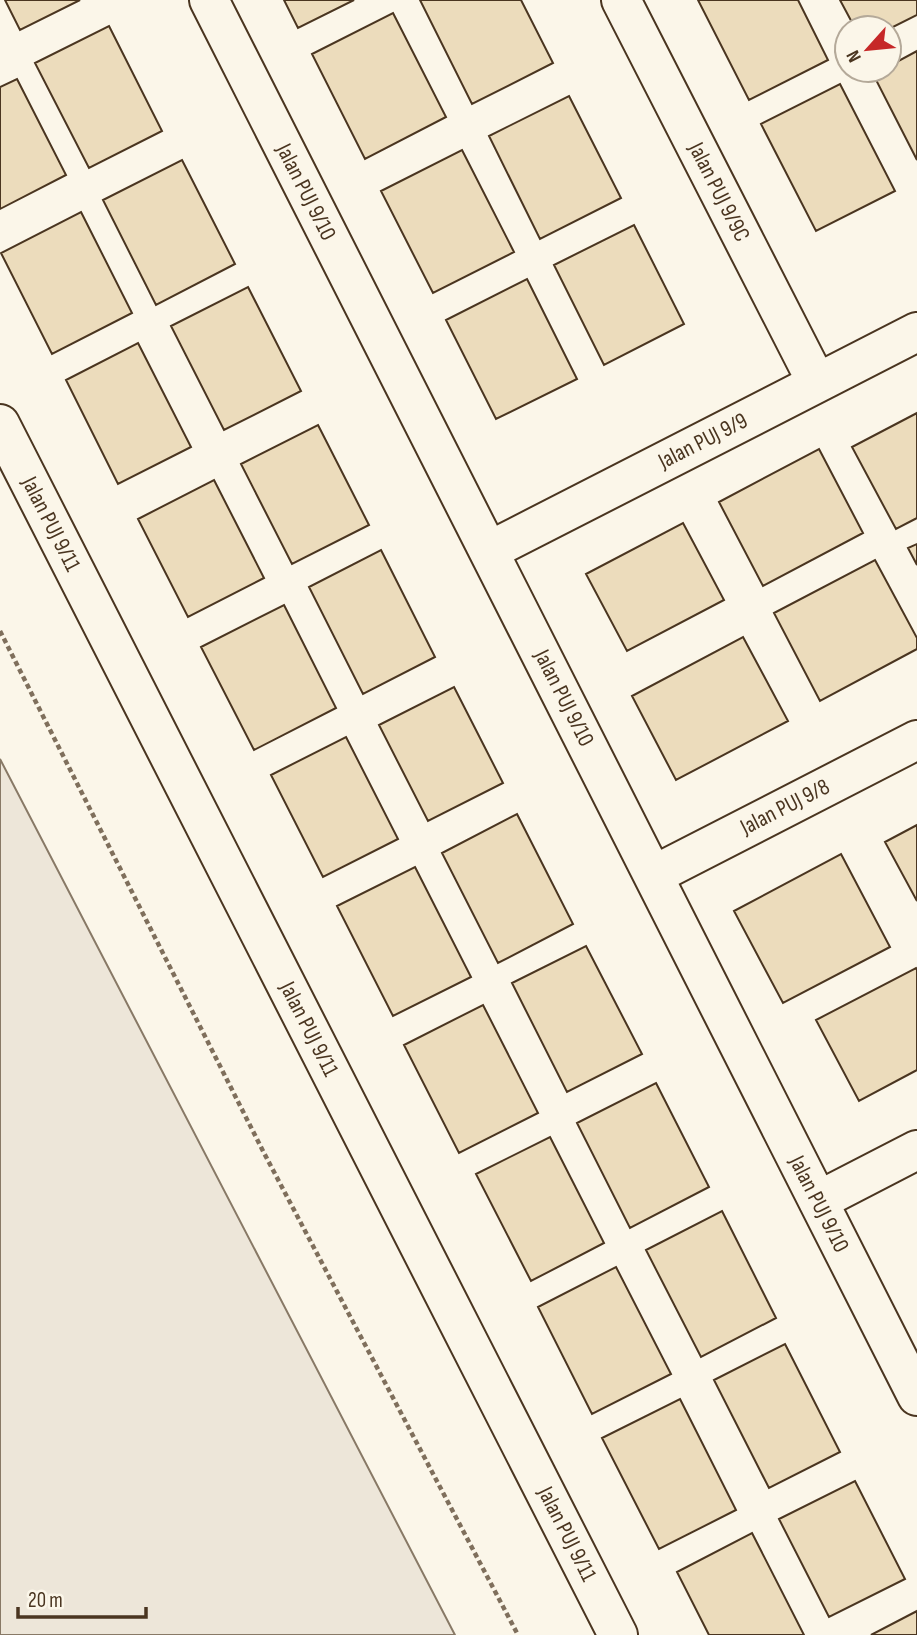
<svg xmlns="http://www.w3.org/2000/svg" width="917" height="1635" font-family="'Sofia Sans Condensed',sans-serif">
<style>
.green{fill:#ede6d9;stroke:#887966;stroke-width:2}
.building{fill:#ecdcbc;stroke:#4a3520;stroke-width:2}
.lines{fill:none;stroke-linecap:round;stroke-linejoin:round}
.minor-casing{stroke:#4a3520;stroke-width:42}
.path{stroke:#7f6f5c;stroke-width:4.5;stroke-dasharray:5 3.5;stroke-linecap:butt}
.minor{stroke:#fbf6e9;stroke-width:38}
.labels{text-anchor:middle;dominant-baseline:central;stroke-width:5;stroke-linejoin:round;paint-order:stroke}
.street-label{font-size:23px;fill:#4a3520;stroke:#fbf6e9}
</style>
<rect width="100%" height="100%" fill="#fbf6e9"/>
<!-- green -->
<path class="green" d="M0,759L455,1635H0Z"/>
<!-- building -->
<path class="building" d="M5,0H80L20,30Z
M284,0H354L298,28Z
M420,0H521L553,63L472,104Z
M698,0H798L828,60L749,100Z
M840,0H917V15L889,29L855,28Z
M393,13L446,117L365,159L312,54Z
M109,26L162,131L89,168L35,63Z
M917,51V160L873,74L881,70H889V66Z
M17,79L66,175L0,209V87Z
M840,84L895,191L816,231L761,124Z
M569,96L621,198L540,239L489,136Z
M462,150L514,252L433,293L381,191Z
M182,160L235,264L156,305L103,200Z
M81,212L132,313L52,354L1,253Z
M634,225L684,324L604,365L554,265Z
M527,279L577,379L496,419L446,320Z
M248,287L301,391L224,430L171,326Z
M138,343L191,447L118,484L66,380Z
M917,413V518L896,529L852,447Z
M318,425L369,525L292,564L241,464Z
M819,449L863,533L763,586L719,502Z
M214,480L264,578L188,617L138,519Z
M683,523L724,600L627,651L586,574Z
M917,544V565L908,548Z
M381,550L435,657L363,694L309,587Z
M875,560L917,638V649L820,701L774,613Z
M284,605L336,708L254,750L201,647Z
M743,637L788,721L676,780L632,696Z
M454,687L503,783L428,821L379,725Z
M346,737L398,839L323,877L271,775Z
M517,814L573,924L498,963L442,853Z
M917,825V901L885,842Z
M841,854L890,947L783,1003L734,911Z
M415,867L471,977L393,1016L337,906Z
M586,946L642,1054L567,1092L512,983Z
M916,968L917,970V1070L859,1101L816,1020Z
M483,1005L538,1113L459,1153L404,1045Z
M656,1083L709,1187L630,1228L577,1123Z
M550,1137L604,1243L531,1281L476,1174Z
M722,1211L776,1318L701,1357L646,1250Z
M616,1267L671,1374L592,1414L538,1307Z
M785,1344L840,1452L769,1488L714,1380Z
M680,1399L736,1510L659,1549L602,1438Z
M855,1481L905,1579L829,1617L779,1519Z
M752,1533L804,1635H709L677,1572Z
M917,1611V1635H871Z"/>
<g class="lines">
<defs>
<path id="minor" d="M209,0L917,1396
M621,0L817,383
M0,424L618,1635
M489,551L917,332
M654,875L917,740
M818,1201L917,1150"/>
</defs>
<!-- minor casing -->
<use href="#minor" class="minor-casing"/>
<!-- path -->
<path class="path" d="M0,631L264,1153L518,1635"/>
<!-- minor -->
<use href="#minor" class="minor"/>
</g>
<g class="labels">
<!-- street labels -->
<g class="street-label">
<text transform="translate(306 192) rotate(63)">Jalan PUJ 9/10</text>
<text transform="translate(719 192) rotate(63)">Jalan PUJ 9/9C</text>
<text transform="translate(703 441) rotate(-27)">Jalan PUJ 9/9</text>
<text transform="translate(51 524) rotate(63)">Jalan PUJ 9/11</text>
<text transform="translate(564 698) rotate(63)">Jalan PUJ 9/10</text>
<text transform="translate(785 807) rotate(-27)">Jalan PUJ 9/8</text>
<text transform="translate(309 1029) rotate(63)">Jalan PUJ 9/11</text>
<text transform="translate(819 1204) rotate(63)">Jalan PUJ 9/10</text>
<text transform="translate(567 1534) rotate(63)">Jalan PUJ 9/11</text>
</g>
</g>
<!-- north arrow -->
<g transform="translate(868 49) rotate(243)"><circle r="33" fill="#fbf6e9" stroke="#b4a999" stroke-width="2"/>
<path d="M0-5L12 26L0 18L-12 26Z" fill="#c62828"/>
<text y="-10" font-size="19" font-weight="bold" text-anchor="middle" fill="#4a3520">N</text>
</g>
<!-- scale -->
<path d="M18 1607v10h128v-10" fill="none" stroke="#4a3520" stroke-width="3.5"/>
<text x="28" y="1607" font-size="21" fill="#4a3520" stroke="#fbf6e9" stroke-width="5" paint-order="stroke">20 m</text>
</svg>
